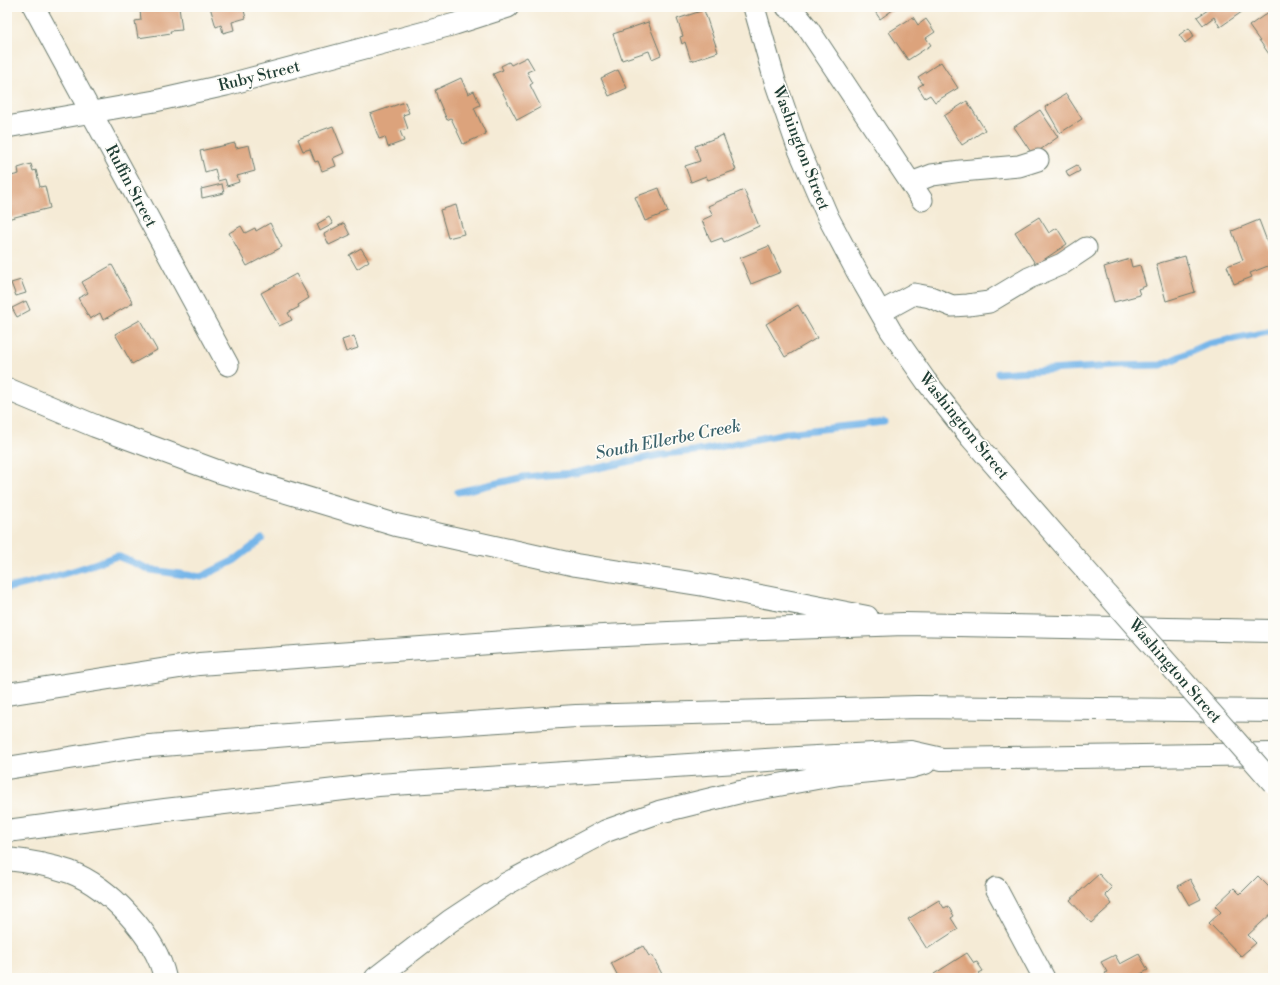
<svg xmlns="http://www.w3.org/2000/svg" width="1280" height="985" font-family="'Libre Bodoni',serif">
<style>
.lines{fill:none;stroke-linecap:round;stroke-linejoin:round}
.stream{stroke:#74b5e9;stroke-width:7}
.building{fill:#dca37b}
.minor-casing{stroke:#6a7a6d;stroke-width:23}
.highway-casing{stroke:#6a7a6d;stroke-width:24}
.minor{stroke:#fff;stroke-width:21}
.highway{stroke:#fff;stroke-width:22}
.minor-bridge-casing{stroke:#6a7a6d;stroke-width:23;stroke-linecap:butt}
.minor-bridge{stroke:#fff;stroke-width:21}
.labels{text-anchor:middle;dominant-baseline:central;stroke-width:3.5;stroke-linejoin:round;paint-order:stroke}
.street-label{font-size:16px;fill:#1f3d34;stroke:#fdfcf7}
.water-label{font-size:17px;font-style:italic;fill:#39616a;stroke:#fdfcf7}
</style>
<rect width="100%" height="100%" fill="#fdfcf7"/>
<filter id="ink" filterUnits="userSpaceOnUse"><feTurbulence type="fractalNoise" baseFrequency=".025" numOctaves="2"/><feDisplacementMap in="SourceGraphic" scale="8" xChannelSelector="R" yChannelSelector="G"/><feConvolveMatrix kernelMatrix="1 2 1 2 8 2 1 2 1" color-interpolation-filters="sRGB"/></filter>
<filter id="wash" filterUnits="userSpaceOnUse"><feTurbulence type="fractalNoise" baseFrequency=".012" numOctaves="4" result="noise"/><feDisplacementMap in="SourceGraphic" scale="16" xChannelSelector="R" yChannelSelector="G"/><feGaussianBlur stdDeviation="0.9" result="paint"/><feColorMatrix in="noise" values="0 0 0 0 0 0 0 0 0 0 0 0 0 0 0 0 0 1.4 0 .05"/><feComposite in="paint" operator="in"/></filter>
<g filter="url(#wash)">
<rect width="100%" height="100%" fill="#f5ebd6"/>
<g class="lines">
<!-- stream -->
<path class="stream" d="M998,373L1117,366L1161,365L1208,344L1273,331
M458,492L524,477L574,473L664,454L704,450L786,433L884,422
M7,588C45,581 81,569 117,556L151,570L201,577L235,560L262,539"/>
</g>
<g id="blocks">
<!-- building -->
<path class="building" d="M149,7H179L182,30L170,31L171,33L138,38L135,21L141,20L140,10L149,8Z
M210,7H243L246,18L232,22L234,30L223,33L221,25L216,27Z
M872,7H897L880,19Z
M1206,7H1249L1220,27L1214,17L1203,25L1197,17L1208,10Z
M1273,9V51L1269,54L1249,26Z
M704,10L718,52L691,61L685,42L682,44L680,37L683,36L677,19Z
M913,17L918,25L926,19L935,32L926,38L931,45L908,60L889,32Z
M648,22L661,55L652,59L649,51L622,60L613,34Z
M1189,28L1194,36L1185,43L1179,35Z
M527,57L534,69L527,72L533,83L530,85L541,107L517,120L493,74L503,70L501,66L509,62L511,65Z
M941,62L958,88L935,102L930,95L925,98L918,87L923,84L918,77Z
M618,70L627,88L609,96L601,78Z
M461,78L468,94L474,91L480,105L474,108L486,134L463,144L451,118L447,120L437,97V96L435,90Z
M1066,94L1082,119L1060,133L1045,107Z
M967,101L985,130L962,145L944,116Z
M405,102L409,113L403,115L408,129L400,131L404,141L388,147L385,137L379,139L370,114Z
M1040,110L1058,137L1033,155L1014,127Z
M333,126L344,153L333,158L336,166L322,171L318,161L315,162L310,149L303,151L298,139Z
M723,135L736,170L708,180L706,176L691,182L685,166L700,161L695,146Z
M235,143L236,148L249,145L255,171L237,176L239,182L227,186L225,179L218,181L215,169L205,172L200,151Z
M31,164L33,171L36,170L40,187L45,186L50,208L7,219V177L19,174L18,168Z
M1077,165L1080,171L1069,177L1066,171Z
M222,184L224,193L202,198L201,189Z
M659,188L668,212L645,221L635,197Z
M744,190L759,226L724,242L722,238L711,242L702,220L713,215L708,206Z
M456,205L464,234L448,238L440,210Z
M329,217L333,224L320,231L317,224Z
M1039,217L1049,233L1057,228L1067,244L1036,265L1015,232Z
M1259,220L1273,257V264L1250,273L1252,277L1234,284L1227,266L1243,260L1232,231Z
M270,223L282,247L247,266L229,233L241,226L245,233L255,228L256,231Z
M344,223L350,235L329,245L324,234Z
M769,246L781,272L751,284L740,258Z
M361,248L369,261L357,269L349,255Z
M1185,256L1195,292L1166,301L1156,264Z
M1130,259L1132,267L1140,265L1146,286L1138,289L1140,295L1114,302L1104,267Z
M112,265L133,303L103,320L100,313L90,319L78,298L88,293L82,282Z
M296,274L309,298L298,305L299,307L288,313L292,320L279,326L261,293Z
M21,280L26,293L16,296L11,283Z
M26,301L30,310L17,317L12,308Z
M798,305L817,338L785,357L766,324Z
M140,320L157,350L132,364L115,334Z
M354,336L358,348L346,352L342,340Z
M1099,874L1112,888L1105,895L1112,904L1091,923L1070,900Z
M1258,876L1273,891V912L1248,935L1256,943L1241,956L1209,923L1221,912L1215,906L1234,888L1240,894Z
M1190,879L1201,899L1189,905L1178,886Z
M939,900L944,908L948,906L954,916L951,918L958,929L927,949L908,919Z
M643,946L649,956L652,955L662,974L655,978H619L611,963Z
M967,953L974,963L977,962L983,971L979,973L983,978H936L934,974Z
M1139,954L1148,970L1139,975L1141,978H1108L1105,973L1107,972L1101,962L1115,955L1120,964Z"/>
</g>
</g>
<g filter="url(#ink)">
<use href="#blocks" fill-opacity="0" stroke="#6a7a6d" stroke-width="1"/>
<g class="lines">
<defs>
<path id="minor" d="M34,7L228,365
M754,7L775,81L797,145L828,217L856,270L891,331L926,381L971,438L1077,560
M787,7L793,10L809,30L922,200
M7,127L155,101L226,85L455,24L508,7
M911,183L932,175L961,171L1019,166L1038,160
M881,312L914,294L930,297L952,306L968,305L989,302L1029,278L1062,264L1086,248
M996,888L1044,978"/>
<path id="highway" d="M7,389L95,426L217,471L396,525L576,565L704,585L867,617
M7,694L199,664L560,638L734,630L904,624L1273,631
M7,768L137,747L301,734L576,716L918,707L1273,711
M7,831L165,810L378,785L798,758L911,752L942,759L1273,754
M7,859C28,861 49,865 70,872C109,887 156,936 165,978
M376,978L450,921L506,884L606,831L659,812L740,792L839,774L911,767L925,763"/>
</defs>
<!-- minor casing -->
<use href="#minor" class="minor-casing"/>
<!-- highway casing -->
<use href="#highway" class="highway-casing"/>
<!-- minor -->
<use href="#minor" class="minor"/>
<!-- highway -->
<use href="#highway" class="highway"/>
<defs>
<path id="minor-bridge" d="M1077,560L1273,783"/>
</defs>
<!-- minor-bridge casing -->
<use href="#minor-bridge" class="minor-bridge-casing"/>
<!-- minor-bridge -->
<use href="#minor-bridge" class="minor-bridge"/>
</g>
</g>
<g class="labels">
<!-- street labels -->
<g class="street-label">
<text transform="translate(259 76) rotate(-14)">Ruby Street</text>
<text transform="translate(801 148) rotate(69)">Washington Street</text>
<text transform="translate(131 186) rotate(62)">Ruffin Street</text>
<text transform="translate(964 426) rotate(51)">Washington Street</text>
<text transform="translate(1175 671) rotate(49)">Washington Street</text>
</g>
<!-- water labels -->
<g class="water-label">
<text transform="translate(668 440) rotate(-11)">South Ellerbe Creek</text>
</g>
</g>
<!-- margin -->
<rect width="1280" height="985" fill="none" stroke="#fdfcf7" stroke-width="24"/>
</svg>
